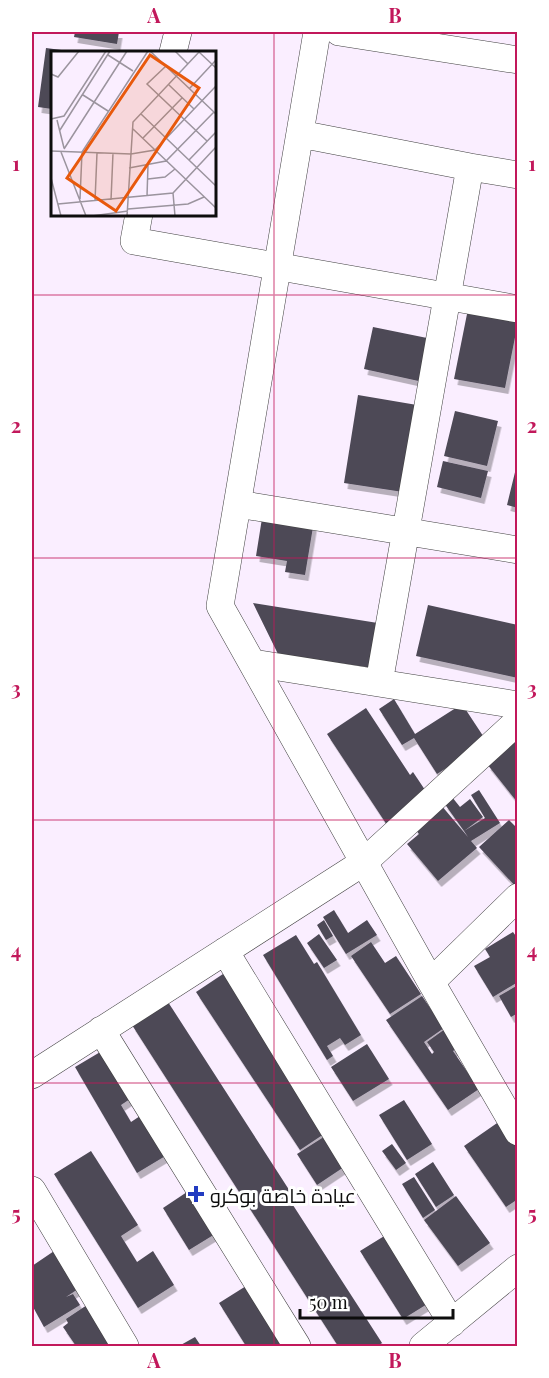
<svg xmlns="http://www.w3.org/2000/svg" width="549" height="1378" font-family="'Playfair Display',Cairo,serif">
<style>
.building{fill:#4d4956;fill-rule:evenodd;filter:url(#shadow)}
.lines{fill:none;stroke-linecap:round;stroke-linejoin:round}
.minor-casing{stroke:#404040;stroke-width:28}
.minor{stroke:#fff;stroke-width:27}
.grid{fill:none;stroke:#c2185b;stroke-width:1.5;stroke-opacity:0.55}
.poi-dot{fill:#223bc1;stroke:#fff;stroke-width:2}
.labels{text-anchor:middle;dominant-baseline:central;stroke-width:6;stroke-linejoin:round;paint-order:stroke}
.poi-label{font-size:20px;fill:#0d0d0d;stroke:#fff;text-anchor:start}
.inset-road{fill:none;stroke:#9b949e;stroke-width:1.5}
.view{fill:#e8590c;fill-opacity:0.15;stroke:#e8590c;stroke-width:3}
.inset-edge{fill:none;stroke:#0d0d0d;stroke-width:3}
.neatline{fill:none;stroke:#c2185b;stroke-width:2}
.grid-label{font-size:20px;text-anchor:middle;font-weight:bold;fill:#c2185b}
</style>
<defs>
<filter id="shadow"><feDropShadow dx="3.5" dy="6" stdDeviation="0" flood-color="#0004"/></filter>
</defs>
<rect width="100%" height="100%" fill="#faeeff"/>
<!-- building -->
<path class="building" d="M75,32H119L117,44L74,37Z
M46,48L69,51V52H52V109L38,107Z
M469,304L518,313V322L505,388L454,379Z
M373,327L432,339L423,382L364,369Z
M358,395L417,405L403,492L344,483Z
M455,411L498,421L487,466L444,456Z
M443,461L488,471L481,498L437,487Z
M517,464H518V508L507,505Z
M263,512L314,521L305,575L285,572L287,561L256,556Z
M253,603L384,624L380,669L278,654Z
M428,605L518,625V678L416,656Z
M394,699L415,734L462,704L487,742L437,774L414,738L402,745L379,709Z
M366,708L410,775L413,772L429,796L387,825L327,734Z
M518,739V803L487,764Z
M479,790L500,823L471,841L477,848L438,881L407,844L419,834L414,828L441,805L468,837L464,831L485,818L471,795Z
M452,797L460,807L470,799L483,817L464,831L444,803Z
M509,820L518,829V889L479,847Z
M334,910L348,933L367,920L377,935L346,954L323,917Z
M324,920L333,936L326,940L317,925Z
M513,932L518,939V982L493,997L474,966L490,957L485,949Z
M319,934L337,960L324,968L307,943Z
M296,935L314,964L317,962L361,1035L345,1045L340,1038L327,1046L333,1056L327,1060L263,955Z
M371,942L385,963L396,956L421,994L390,1014L351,956Z
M229,970L333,1128L300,1150L196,992Z
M518,985V1013L511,1017L499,996Z
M422,996L444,1028L424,1042L432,1054L434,1052L427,1042L445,1029L459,1047L453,1051L479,1089L448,1110L386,1020Z
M168,1002L293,1196L289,1199L382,1343L377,1346H338L132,1025Z
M367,1044L389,1079L353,1101L331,1067Z
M112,1045L167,1155L137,1173L75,1067ZM130,1099L140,1116L131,1122L121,1105Z
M404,1100L432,1144L407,1160L379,1115Z
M500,1121L518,1147V1199L506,1207L464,1146Z
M330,1133L350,1163L317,1185L297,1154Z
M392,1144L406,1163L396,1170L382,1151Z
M91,1151L138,1225L121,1236L137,1262L153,1251L174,1285L138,1308L54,1174Z
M433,1162L454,1195L436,1207L415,1174Z
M414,1177L435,1210L423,1218L402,1184Z
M193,1188L220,1231L189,1250L163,1208Z
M456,1196L490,1243L458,1266L424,1220Z
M394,1230L437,1298L403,1319L360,1251Z
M60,1247L84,1285L66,1297L73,1294L80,1305L44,1327L32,1305V1266Z
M254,1281L295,1346H246L219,1303Z
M87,1305L112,1346H76L63,1327L68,1323L66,1319Z
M195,1337L201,1346H179Z"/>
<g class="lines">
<defs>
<path id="minor" d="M317,32L220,606L431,982L518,1132
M339,32L518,60
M173,52L178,32
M300,134L470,167L518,175
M139,214L134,241L518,309
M238,504L518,550
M253,663L518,705
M379,683L470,167
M225,951L452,1323
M431,982L518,897
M101,1030L297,1346
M32,1075L364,862L518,721
M32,1190L125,1346
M423,1346L518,1268"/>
</defs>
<!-- minor casing -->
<use href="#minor" class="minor-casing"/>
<!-- minor -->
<use href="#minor" class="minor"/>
</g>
<!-- grid -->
<path class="grid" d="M274,32V1346M32,295H518M32,558H518M32,820H518M32,1083H518"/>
<!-- markers -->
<path class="poi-dot" d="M193 1185h6v6h6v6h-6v6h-6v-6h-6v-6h6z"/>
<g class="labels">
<!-- poi labels -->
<g class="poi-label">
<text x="210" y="1194">عيادة خاصة بوكرو</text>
</g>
</g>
<!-- overview -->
<g transform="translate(51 51)">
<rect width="165" height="165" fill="#faeeff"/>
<path class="inset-road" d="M99,0L165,63M124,0L137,13M148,1L165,17M57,4L82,20M115,15L96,33L156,90M0,23L7,26L28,0M118,34L143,58M138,38L165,9M32,44L57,60M90,63L165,135M0,68L13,65L55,0M6,69L13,97M82,78L165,157M9,79L59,0M92,87L131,47M13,98L76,0M0,100L80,103L104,99L165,35M10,101L35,165M138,109L165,81M78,117L115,110L163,61M0,127L10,165M97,128L114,126L124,118M122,142L124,165M96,145L97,114M29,148L31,101L97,0M60,149L62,102M44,150L46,102M7,153L122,142L165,96M77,158L137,153L153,146M41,165L77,160M76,165L82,71L149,0"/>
<path class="view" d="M99,4L148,37L65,160L16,127Z"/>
<rect width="165" height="165" class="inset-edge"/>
</g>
<!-- border -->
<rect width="549" height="1378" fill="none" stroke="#ffffff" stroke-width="66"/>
<!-- scale -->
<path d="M300 1309v9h153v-9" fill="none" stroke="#0d0d0d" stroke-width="3"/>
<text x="309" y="1309" font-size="18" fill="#0d0d0d" stroke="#ffffff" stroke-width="4.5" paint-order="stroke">50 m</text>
<rect x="33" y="33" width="483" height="1312" class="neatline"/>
<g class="grid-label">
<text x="154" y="23">A</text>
<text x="395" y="23">B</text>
<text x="16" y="171">1</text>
<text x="532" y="171">1</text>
<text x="16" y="433">2</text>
<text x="532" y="433">2</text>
<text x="16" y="696">3</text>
<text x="532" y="696">3</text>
<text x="16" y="958">4</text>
<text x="532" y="958">4</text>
<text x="16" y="1221">5</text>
<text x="532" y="1221">5</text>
<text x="154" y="1368">A</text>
<text x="395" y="1368">B</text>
</g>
</svg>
